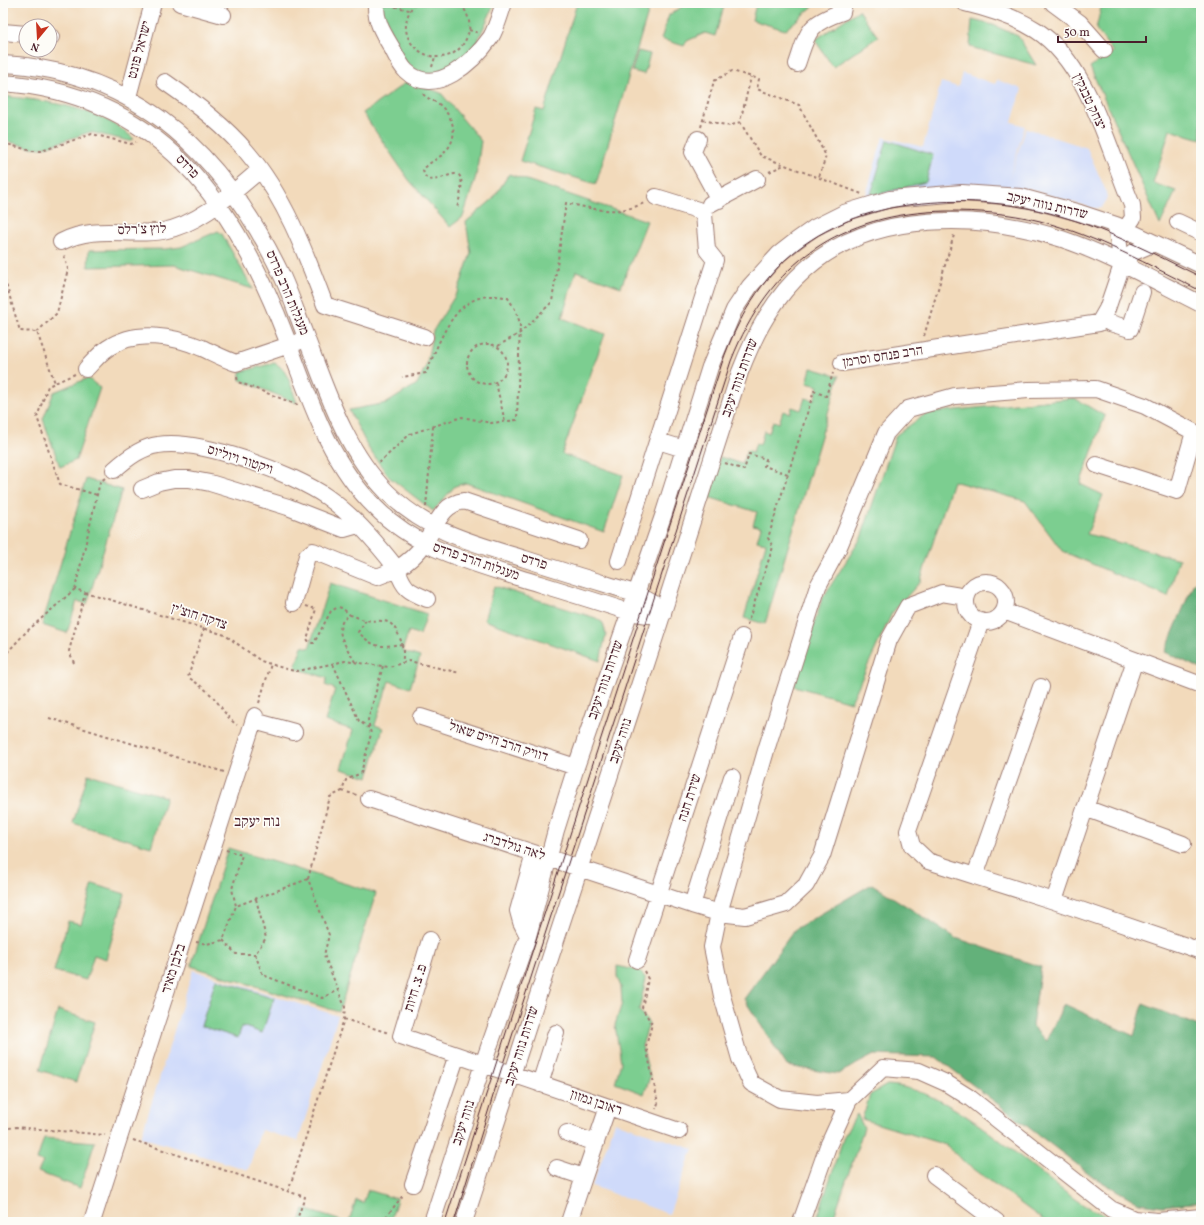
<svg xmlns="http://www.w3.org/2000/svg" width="1204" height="1225" font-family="Vollkorn,'Frank Ruhl Libre',serif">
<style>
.built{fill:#cfdafa}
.green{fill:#7bce90;stroke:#62765e}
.forest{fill:#64b17a;stroke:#576852}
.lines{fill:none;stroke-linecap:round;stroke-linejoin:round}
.minor-casing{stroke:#9e7c73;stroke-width:18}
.path{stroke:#9e7c73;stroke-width:2;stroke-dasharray:3 3;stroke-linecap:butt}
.minor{stroke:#fff;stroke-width:16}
.tram{stroke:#4a1f2b;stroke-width:1}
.labels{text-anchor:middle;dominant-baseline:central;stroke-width:3.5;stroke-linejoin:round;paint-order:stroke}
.street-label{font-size:14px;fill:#4a1f2b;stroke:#fdfcf7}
.neighbourhood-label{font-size:15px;fill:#4a1f2b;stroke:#fdfcf7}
</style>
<rect width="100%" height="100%" fill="#fdfcf7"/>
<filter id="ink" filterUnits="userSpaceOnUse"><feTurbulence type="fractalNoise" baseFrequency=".025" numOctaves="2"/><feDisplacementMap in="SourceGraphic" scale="8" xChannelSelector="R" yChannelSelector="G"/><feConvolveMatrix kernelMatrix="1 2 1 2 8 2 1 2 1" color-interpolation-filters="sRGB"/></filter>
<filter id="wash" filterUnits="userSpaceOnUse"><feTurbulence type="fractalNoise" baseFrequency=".012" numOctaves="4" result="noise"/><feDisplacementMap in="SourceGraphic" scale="16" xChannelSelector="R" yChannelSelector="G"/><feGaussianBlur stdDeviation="0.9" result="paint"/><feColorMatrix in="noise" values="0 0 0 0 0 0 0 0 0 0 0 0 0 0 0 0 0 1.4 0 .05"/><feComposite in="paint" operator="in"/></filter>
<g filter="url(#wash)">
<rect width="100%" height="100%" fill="#f2dabb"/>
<!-- built -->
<path class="built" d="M962,73L995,84L997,80L1022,89L1012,122L1025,126L1009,180L1026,128L1087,148L1105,189L1107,197L1105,203L1101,208H1092L1028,189L971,185L899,192L865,198L883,137L923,147L941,82L958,87Z
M193,970L338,1016L298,1141L261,1130L248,1170L141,1137Z
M615,1122L693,1149L669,1214L592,1186Z"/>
<!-- green -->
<path class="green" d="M381,3H495L472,53L453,68L425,74L405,64L380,8Z
M577,3H651L596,184L520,161L536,109L544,111Z
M688,3H725L715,36L705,33L687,41L684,46L661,39L669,15Z
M755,3H817L785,30L752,20L756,4Z
M1102,3H1201V139L1170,130L1153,183L1176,191L1160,225L1090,67L1113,52L1096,29Z
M859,10L878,37L833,67L815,40Z
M972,20L993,25L1018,36L1036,65L970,47Z
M638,51L650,54L644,74L632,71Z
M408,81L441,93L481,141L476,176L463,217L450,227L409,180L363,113Z
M3,96C47,101 100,107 134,139L129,141L90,132L42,148L28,147L3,140Z
M887,140L933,155L926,182L879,194H871Z
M509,174L647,221L621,287L576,271L562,318L605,334L562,454L623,475L604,532L466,483L455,486L433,511L389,477L369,449L349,410L387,403L417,384L426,366L433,331L458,291L471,253L466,222L493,199Z
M218,231L222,234L253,289L174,265L88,267L89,250L165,249L181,247Z
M274,363C288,368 292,390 297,403L240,380V372Z
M811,368L839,376L765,624L744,618L766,543L757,541L761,527L753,525L757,512L708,497L720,457L742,464L747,450L753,452L756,443L760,445L764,431L769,433L773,421L779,423L783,411L790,413L792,407L801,410L805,398L814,400L818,386L807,383Z
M88,378L100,388L76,460L60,467L43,419L54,392Z
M1074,398L1105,416L1080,484L1103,495L1087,534L1179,559L1168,597L1062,551L1025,501L953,481L920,582L892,613L851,702L794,686L822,599L861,538L896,435L927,413Z
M86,479L122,490L87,604L77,601L67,633L42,625Z
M330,583L427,614L420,635L409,631L402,651L420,657L410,688L389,681L375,725L383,728L368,777L341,769L353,730L325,721L335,689L325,685L327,678L295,668L302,646L309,648Z
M494,586L596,618L603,623L606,634L600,661L484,620Z
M88,774L166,797L151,847L73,823Z
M228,848L376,893L339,1012L191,966Z
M93,884L125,894L106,959L94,955L86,980L54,971L68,921L81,924Z
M617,966L640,971L646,979L639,1010L649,1023L642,1046L650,1077L644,1094L615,1083L621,1062L615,1025L622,1003L621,987L617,977Z
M216,979L274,998L262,1033L242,1026L238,1038L201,1026Z
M58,1010L95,1022L76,1082L40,1070Z
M887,1085C954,1088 1027,1168 1082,1204C1094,1212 1109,1216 1121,1222H1046L963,1161L946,1145L862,1119L870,1095Z
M857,1114L864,1128L832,1222H816L844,1136Z
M44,1138L95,1142L80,1188L38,1172L43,1162L37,1160Z
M368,1190L397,1199L390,1222H349L356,1200L363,1203Z
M304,1209L345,1222H300Z"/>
<!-- forest -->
<path class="forest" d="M1194,582L1201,584V669L1165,652Z
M872,884L956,938L1041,967L1032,1026L1046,1041L1064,1004L1134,1036L1143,1004L1201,1027V1202L1163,1206L1139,1203L1095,1178L936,1057L874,1055L838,1074L787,1066L744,999L795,929Z"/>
</g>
<g filter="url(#ink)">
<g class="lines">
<defs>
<path id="minor" d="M180,3L223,15
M376,3C375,21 383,33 392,48C396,56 400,65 406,71C435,99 474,61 491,37C497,27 500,14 504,3
M965,3C990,9 1015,17 1036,30C1089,64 1108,149 1132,205L1133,218L1119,238
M1053,3L1080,23L1104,50
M3,32L26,34
M50,37H51
M3,64C141,71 227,159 283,278C291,296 297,314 304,332C326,388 344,449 387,492C427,532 473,543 525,559C562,571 599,582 635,593L653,603L663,614
M797,64C808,32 807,24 842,12L844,3
M165,82C194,102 223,124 246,151C284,195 305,251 325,305L425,337
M3,83C159,94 234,201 286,337C309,397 328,461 375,507C415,548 467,561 520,578C556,589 593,600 629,612L648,615L663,614
M128,97L153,3
M698,139L693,152L719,200
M710,204L757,179
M1178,222L1201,233
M61,242C95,224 128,237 163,231C200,224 232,193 260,170
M1122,265L1134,252L1155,243
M1102,318L1110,323L1130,329L1142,292
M842,363L1099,323L1107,309L1122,265L1116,225
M86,369C93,362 100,353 108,348C136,329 173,336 202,348C213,353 224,359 236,363L298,342
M658,441L684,449
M114,470C126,459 141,447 158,445C199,438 293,473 327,497C354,516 377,543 397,569C408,562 417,554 424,544C436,527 441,504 464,501L579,540
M142,489L159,482L174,479H189L210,483L288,507L344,529L358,525
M619,561L715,260L707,250L704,214L698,210L656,197
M966 602a20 20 0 1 1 40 0a20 20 0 1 1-40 0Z
M966,597L942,593L908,606L889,640L822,856L806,885L786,904L745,916L719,913L767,747L818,586L838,549L886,433L908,409L955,396L1028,390L1096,389L1145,406L1194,432L1177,491L1097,465
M294,603L307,556L313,551L377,577L397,569C404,589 408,591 427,599
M1004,611L1201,685
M1041,687L975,876L1054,901L1201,951
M421,717L576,767
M254,721L294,732
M369,799L692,905L732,777
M1085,808L1183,844
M975,876L928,861L912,846L908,831L981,621
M1054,901L1135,660
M692,905L719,913L712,947L722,996L740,1059L751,1083L780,1099L817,1103L849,1100
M528,936L521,922L518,911L534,854
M430,940L401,1036L679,1131
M637,960L742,637
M540,1084L556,1033
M567,1133L596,1143
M557,1168L584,1177L608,1107
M934,1175L997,1222
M413,1184L457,1055
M92,1222L255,716
M432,1222L483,1064L528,936L556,830L576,767L663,516L710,367L734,310L750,286L779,254L797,240L814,228L844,213L890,199L962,193L1021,197L1080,213L1116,225L1201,265
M464,1222L656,634L740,372C755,333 774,297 806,269C873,209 982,213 1062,239C1110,255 1155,281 1201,304
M569,1222L584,1177
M801,1222L828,1146L849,1100L883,1068L919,1071L946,1083L970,1098L1111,1209L1134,1219L1158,1221L1201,1217"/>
</defs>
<!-- minor casing -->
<use href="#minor" class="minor-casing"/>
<!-- path -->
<path class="path" d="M415,3C381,47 452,82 468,34C472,23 467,12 460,3
M389,5L409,10
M469,30L479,33
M432,67L435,57
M423,94C427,99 436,101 441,106C455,120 459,138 444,153C437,160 430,161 423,170C429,202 476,139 457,208
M703,120L730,126L740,122L751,77
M740,122L761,156L862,194
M701,127L714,81L732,71L759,79L757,89L799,105L826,156L819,177
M3,143L32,151H41L92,134L131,144L136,142
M769,172L784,165
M3,274L20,331L37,332L55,383
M3,298L6,287
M37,332L57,313L68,269L64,255
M924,336L954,235
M467 364a20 20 0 1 1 40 0a20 20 0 1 1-40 0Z
M498,346L520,333L552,302L566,203C594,209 617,216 644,203
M75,374L48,386L37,417L60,484L97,495
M237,377L238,382L298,405
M496,383L505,422
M379,463L410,434L462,417L491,423L517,420L520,323L515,309L508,298C457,285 442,336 426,373L402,377
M725,463L744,470L749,454L766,459L764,466L788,474
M105,478L100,482L75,589L225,635L261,661L289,670L298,671L345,661L389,667L409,661L460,673
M426,507L433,427
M306,606L316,609L307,639L310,643H314L331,611L338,607L342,608L350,615
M366,620L358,632C376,649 378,647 402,644
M747,625L773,547L768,538L814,391L826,396L833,373
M204,628L188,677C198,684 207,690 215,699C222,708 228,719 237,725
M3,657L26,632L75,589
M355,662C347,647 329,627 350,615C355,616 360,619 365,620C384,623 390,615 400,638C403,647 404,654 402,663
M74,663L69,651L85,593
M333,664L359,721L369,728
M259,703L271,664
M49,718L224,772
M342,791L357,795
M226,850L242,855L232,889L236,906
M308,879L330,797L342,791L346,780L361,773L371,734L368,720L383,666
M256,899L266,938L255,954L263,975L322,998L338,990
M223,940L236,954H255
M196,942L207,944L223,940L236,906L308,879L329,935L324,955L345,1007L344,1019L288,1192
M644,971L648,979L642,1008L652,1024L646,1046L658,1103L656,1109
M344,1019L389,1033
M3,1129L16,1127L105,1135
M133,1140L305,1197L296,1222
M382,1222L404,1194"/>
<!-- minor -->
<use href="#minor" class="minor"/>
<!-- tram -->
<path class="tram" d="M445,1222L722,363C737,320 761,278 798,249C868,195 974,192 1057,215C1107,229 1154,254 1201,277
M454,1222L501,1070L731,361C770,262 840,213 947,211C978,211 1009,213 1040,221C1097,236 1149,265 1201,291"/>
</g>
</g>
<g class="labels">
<!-- street labels -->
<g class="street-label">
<text transform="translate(140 50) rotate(-75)">ישראל פונט</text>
<text transform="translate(1089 102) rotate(65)">יצחק טבנקין</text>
<text transform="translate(187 167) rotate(46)">פרדס</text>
<text transform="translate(1047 206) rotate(13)">שדרות נווה יעקב</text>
<text transform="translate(142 230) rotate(-2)">לוץ צ'רלס</text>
<text transform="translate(287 293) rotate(67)">מעגלות הרב פרדס</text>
<text transform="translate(883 357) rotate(-9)">הרב פנחס וסרמן</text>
<text transform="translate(740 378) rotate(-70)">שדרות נווה יעקב</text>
<text transform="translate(240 460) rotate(18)">ויקטור ויוליוס</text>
<text transform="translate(476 562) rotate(19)">מעגלות הרב פרדס</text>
<text transform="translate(534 562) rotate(17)">פרדס</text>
<text transform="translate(199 617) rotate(18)">צדקה חוצ'ין</text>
<text transform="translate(606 680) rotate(-71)">שדרות נווה יעקב</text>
<text transform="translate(621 741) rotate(-72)">נווה יעקב</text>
<text transform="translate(498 742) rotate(18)">דוויק הרב חיים שאול</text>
<text transform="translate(690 798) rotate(-72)">שירת חנה</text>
<text transform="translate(514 847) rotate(18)">לאה גולדברג</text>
<text transform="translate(174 969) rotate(-72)">בלבן מאיר</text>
<text transform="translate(416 988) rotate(-73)">פ. צ. חיות</text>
<text transform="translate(522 1046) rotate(-72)">שדרות נווה יעקב</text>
<text transform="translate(596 1103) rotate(19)">ראובן גמזון</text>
<text transform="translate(464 1123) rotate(-72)">נווה יעקב</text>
</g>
<!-- neighbourhood labels -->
<g class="neighbourhood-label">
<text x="257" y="822">נוה יעקב</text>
</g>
</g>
<!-- margin -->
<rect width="1204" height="1225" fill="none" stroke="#fdfcf7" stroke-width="16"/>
<!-- north arrow -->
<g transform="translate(38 38) rotate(198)"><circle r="19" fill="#fdfcf7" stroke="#b5a4a5"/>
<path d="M0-3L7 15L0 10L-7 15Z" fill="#c8321e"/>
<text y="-6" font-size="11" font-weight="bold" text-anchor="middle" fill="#4a1f2b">N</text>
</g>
<!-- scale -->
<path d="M1058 36v6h88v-6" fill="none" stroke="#4a1f2b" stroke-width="2"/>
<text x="1064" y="36" font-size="12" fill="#4a1f2b" stroke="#fdfcf7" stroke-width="3" paint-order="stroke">50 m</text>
</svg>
